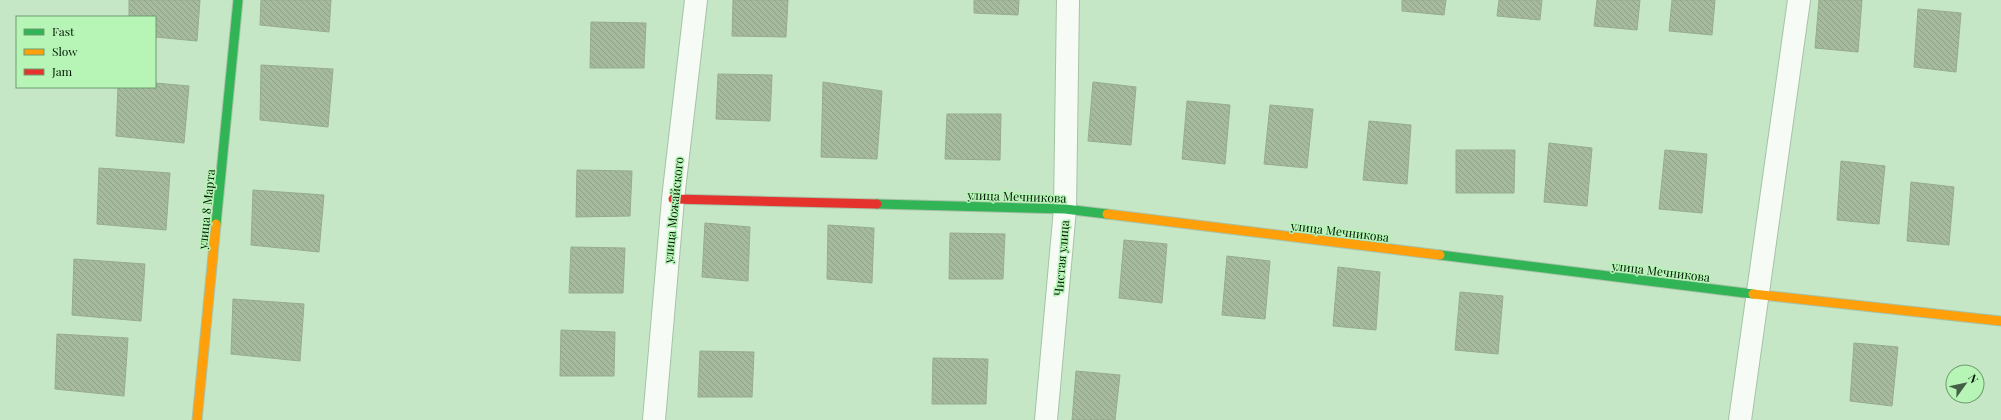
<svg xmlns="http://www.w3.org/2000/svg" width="2001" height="420" font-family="'Playfair Display',serif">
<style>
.building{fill:url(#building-back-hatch);stroke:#97ac8e}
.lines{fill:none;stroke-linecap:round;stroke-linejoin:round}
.street-casing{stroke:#a7c2a7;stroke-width:24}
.fast-casing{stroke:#a7c2a7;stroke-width:11}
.slow-casing{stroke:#a7c2a7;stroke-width:11}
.jam-casing{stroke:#a7c2a7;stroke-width:11}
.street{stroke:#f6fbf6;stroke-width:22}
.fast{stroke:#30b455;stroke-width:9}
.slow{stroke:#ff9f0a;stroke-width:9}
.jam{stroke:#e5322d;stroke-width:9}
.labels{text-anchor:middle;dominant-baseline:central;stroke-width:3;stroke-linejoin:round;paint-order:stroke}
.street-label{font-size:12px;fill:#011703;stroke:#b7f5b7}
</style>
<defs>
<pattern id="building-back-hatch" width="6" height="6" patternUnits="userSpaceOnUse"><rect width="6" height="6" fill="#a6ba9d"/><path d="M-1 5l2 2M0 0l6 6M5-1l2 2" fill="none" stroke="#8d9f86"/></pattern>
</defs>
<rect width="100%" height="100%" fill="#c5e7c5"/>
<!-- building -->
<path class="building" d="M129,0H200L197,41L155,37V17H129Z
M261,0H331L329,32L260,25Z
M733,0H788L786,37L732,36Z
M974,0H1019L1018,15L974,13Z
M1402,0H1446L1444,15L1402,11Z
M1499,0H1542L1540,20L1497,16Z
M1597,0H1640L1637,30L1594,26Z
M1672,0H1715L1712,35L1669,31Z
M1819,0H1862L1858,52L1815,48Z
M1918,9L1961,13L1956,72L1914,67Z
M591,22L646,23L644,68H590Z
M261,65L333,69L328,127L260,120Z
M718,74L772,75L770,121L716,119Z
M823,82L882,91L877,159L821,157Z
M1093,82L1136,87L1131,145L1088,141Z
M155,83L189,86L184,143L116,136L118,87H155Z
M1187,101L1230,105L1225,164L1182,159Z
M1270,105L1313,109L1307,168L1264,164Z
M947,114H1001L1000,160L945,159Z
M1369,121L1411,125L1407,184L1363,180Z
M1549,143L1592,148L1587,206L1544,202Z
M1456,150H1515L1514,193H1456Z
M1665,150L1707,154L1702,213L1659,209Z
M1841,161L1885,166L1879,224L1837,220Z
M99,168L170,173L166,230L97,224Z
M577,170L632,171L630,216L576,217Z
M1911,182L1954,187L1949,245L1907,241Z
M253,190L324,195L319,252L251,245Z
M705,223L750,227L748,281L702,277Z
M828,225L874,228L872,283L827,279Z
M950,233L1005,234L1003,279H949Z
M1124,240L1167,244L1162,303L1119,298Z
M571,247L625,248L623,293H569Z
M1227,256L1270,261L1265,319L1222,315Z
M74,259L145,264L141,321L72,315Z
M1338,267L1380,272L1376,330L1333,326Z
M1460,292L1503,296L1498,354L1455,350Z
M233,299L304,304L300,361L231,354Z
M561,330L615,332L614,376H560Z
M57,334L128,338L124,396L55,389Z
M1854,343L1898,347L1892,406L1850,401Z
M700,351L754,352L752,397H698Z
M933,358L988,359L986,404H932Z
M1076,371L1120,375L1115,420H1072Z"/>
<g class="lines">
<defs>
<path id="street" d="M654,420L673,199L696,0
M1046,420L1065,209L1068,0
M1740,420L1799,0"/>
<path id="fast" d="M877,204L1065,209L1107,214
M216,224L238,0
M1440,255L1753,294"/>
<path id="slow" d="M1107,214L1440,255
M1753,294L2001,321
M197,420L216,224"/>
<path id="jam" d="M673,199L877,204"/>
</defs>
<!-- street casing -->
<use href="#street" class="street-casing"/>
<!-- fast casing -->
<use href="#fast" class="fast-casing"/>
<!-- slow casing -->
<use href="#slow" class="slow-casing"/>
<!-- jam casing -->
<use href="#jam" class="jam-casing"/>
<!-- street -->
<use href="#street" class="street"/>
<!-- fast -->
<use href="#fast" class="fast"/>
<!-- slow -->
<use href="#slow" class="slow"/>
<!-- jam -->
<use href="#jam" class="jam"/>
</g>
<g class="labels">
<!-- street labels -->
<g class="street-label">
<text transform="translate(1017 196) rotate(2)">улица Мечникова</text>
<text transform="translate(206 209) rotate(-84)">улица 8 Марта</text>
<text transform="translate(673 210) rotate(-84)">улица Можайского</text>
<text transform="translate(1340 231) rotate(7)">улица Мечникова</text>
<text transform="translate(1061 258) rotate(-85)">Чистая улица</text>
<text transform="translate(1661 271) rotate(7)">улица Мечникова</text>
</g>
</g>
<!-- legend -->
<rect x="16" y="16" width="140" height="72" fill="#b7f5b7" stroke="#6e9c6f"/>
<rect x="24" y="29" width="20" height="6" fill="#30b455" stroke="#6e9c6f"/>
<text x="52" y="36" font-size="12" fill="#011703">Fast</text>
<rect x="24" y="49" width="20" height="6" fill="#ff9f0a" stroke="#6e9c6f"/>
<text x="52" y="56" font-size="12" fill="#011703">Slow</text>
<rect x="24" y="69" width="20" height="6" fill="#e5322d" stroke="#6e9c6f"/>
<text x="52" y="76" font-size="12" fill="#011703">Jam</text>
<!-- north arrow -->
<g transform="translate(1965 384) rotate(57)"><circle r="19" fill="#b7f5b7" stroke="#6e9c6f"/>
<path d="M0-3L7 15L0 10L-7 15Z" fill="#466047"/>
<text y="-6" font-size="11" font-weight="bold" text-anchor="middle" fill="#011703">N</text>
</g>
</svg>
